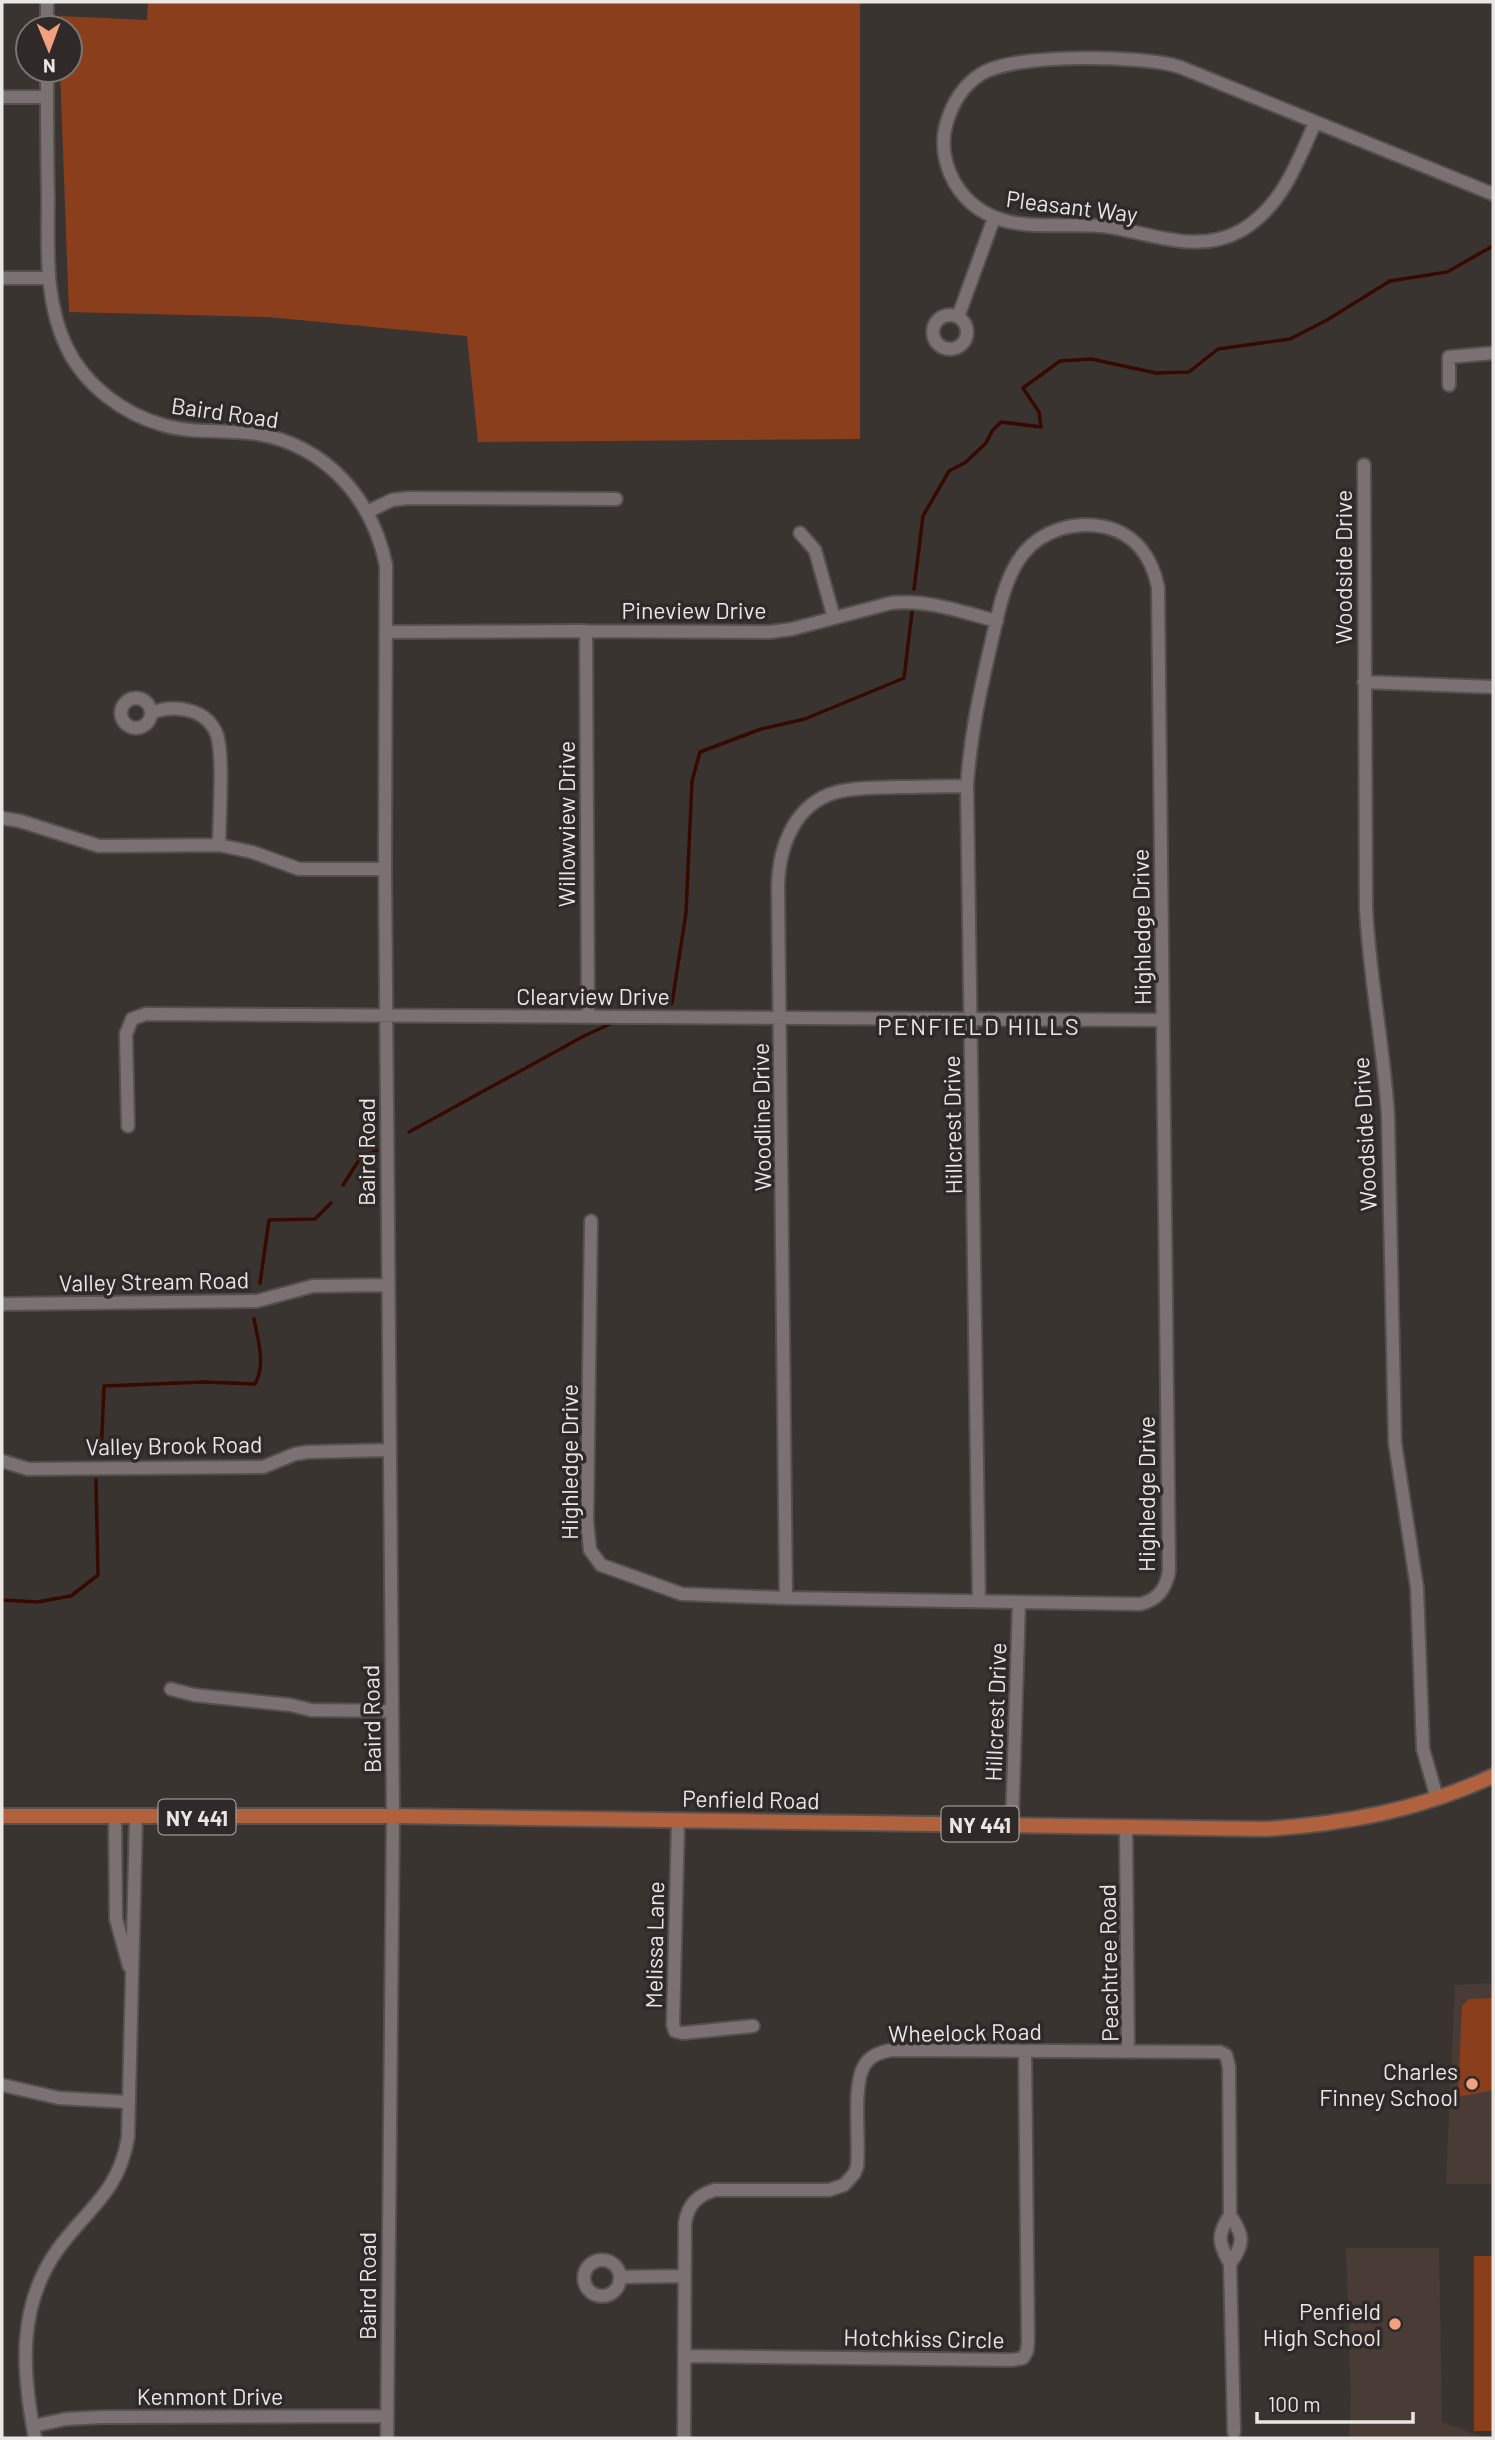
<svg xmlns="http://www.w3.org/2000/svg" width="1495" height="2440" font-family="Barlow,sans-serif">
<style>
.built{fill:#493c37}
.green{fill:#8b3e1c}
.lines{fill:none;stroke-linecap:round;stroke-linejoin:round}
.stream{stroke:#360a00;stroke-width:3.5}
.minor-casing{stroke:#55504e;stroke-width:16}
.major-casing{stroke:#55504e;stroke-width:18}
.minor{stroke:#797270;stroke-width:12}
.major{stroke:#b0623e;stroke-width:14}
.poi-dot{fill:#f2a080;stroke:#2f2a27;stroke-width:2.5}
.labels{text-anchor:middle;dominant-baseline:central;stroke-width:7;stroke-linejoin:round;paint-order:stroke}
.shield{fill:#2f2a27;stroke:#b2aeab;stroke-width:2}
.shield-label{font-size:21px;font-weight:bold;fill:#eae6e4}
.street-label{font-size:23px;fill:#eae6e4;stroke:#2f2a27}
.poi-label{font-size:23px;fill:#eae6e4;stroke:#2f2a27;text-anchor:end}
.neighbourhood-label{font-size:24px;letter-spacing:2px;fill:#eae6e4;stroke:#2f2a27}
</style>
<rect width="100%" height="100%" fill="#3a3431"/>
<!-- built -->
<path class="built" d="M1493,1983V2184H1446L1455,1985Z
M1346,2248H1439L1442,2422L1486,2438H1346L1349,2437L1351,2400Z"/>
<!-- green -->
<path class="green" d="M148,2H860V439L478,442L467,336L268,317L69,312L60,70H70V28H59L58,16L147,20Z
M1493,1998V2090L1458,2097L1462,2006L1469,1999Z
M1474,2256H1493V2431H1474Z"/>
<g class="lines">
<!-- stream -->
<path class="stream" d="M914,589L923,516L949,471L966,462L986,443L992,431L1001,422L1041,427L1039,412L1023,388L1060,361L1091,359L1156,373L1189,372L1218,349L1290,339L1327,320L1390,281L1447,272L1493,246
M663,1006L672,1003L686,913L692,781L700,752L761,729L805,719L904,678L912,612
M409,1132L584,1036L610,1024
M343,1185L359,1160L377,1150
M260,1283L269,1220L315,1219L331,1203
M101,1455L104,1386L204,1382L255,1384C266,1365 258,1340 254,1319
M2,1600L37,1602L71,1596L98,1575L96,1480"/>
<defs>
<path id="minor" d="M47,28V2
M47,70C47,112 47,155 48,197C48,248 44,301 67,348C85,385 123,414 163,425C193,434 226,429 258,434C326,446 372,498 386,565L385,869L393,1816L387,2438
M2,97H47
M1315,123C1297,163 1282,206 1242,230C1196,256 1150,232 1102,226C1056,222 1002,236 966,198C948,179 939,150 946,125C952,103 962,86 981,74C1014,53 1142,55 1180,67L1493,194
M2,278H48
M933 332a17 17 0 1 1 34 0a17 17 0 1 1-34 0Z
M958,317L994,218
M1449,385V357L1493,353
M1364,465L1366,907C1369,977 1384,1046 1388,1117L1395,1443L1417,1588L1423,1749L1437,1798
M367,512L392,500L408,498L616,499
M800,533L815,550L834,618
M586,631L588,1017
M386,632L586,631L770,632L792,629L891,603C927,599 962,612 997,621
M1364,682L1493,687
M121 713a15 15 0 1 1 30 0a15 15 0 1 1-30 0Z
M151,713C174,704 207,708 217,735C224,758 219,819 219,845
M2,818L20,821L99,846L219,845L252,852L299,869H385
M128,1126L126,1034L132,1019L146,1014L1163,1020
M591,1221L587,1521L590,1550L601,1565L682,1594L786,1598L1140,1604C1158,1600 1166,1589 1169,1571L1158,587C1152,558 1136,534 1105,527C1076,521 1043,529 1023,554C1004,578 998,614 991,644C980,691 970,737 967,786L979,1601
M2,1304L257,1301L313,1286L388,1285
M2,1461L28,1469L263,1467L295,1454L308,1452L389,1450
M786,1598L778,886C779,846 795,803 837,792C856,787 877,788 897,787C920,787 944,786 967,786
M171,1689L194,1695L291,1705L311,1710L391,1711
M115,1816L116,1919L129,1966
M678,1822L673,2025L675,2031L683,2033L753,2026
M1012,1824L1019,1602
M1126,1828L1128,2051
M2,2085L59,2098L129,2102
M584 2278a18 18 0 1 1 36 0a18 18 0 1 1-36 0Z
M1230,2264C1244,2243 1245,2237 1230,2215
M620,2277L685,2276
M685,2356L1012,2360L1023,2358L1027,2351L1028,2341L1025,2051
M33,2426L66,2419L103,2417L387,2416
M35,2438C22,2372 17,2306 58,2249C88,2208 119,2192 128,2137L136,1817
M684,2438L685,2223C688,2204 698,2195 715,2190H829L844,2185L854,2174L857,2167C860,2142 852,2086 864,2066C870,2055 881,2052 892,2050L1220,2052L1226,2055L1229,2067L1230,2215C1216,2236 1219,2243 1230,2264L1234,2432"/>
<path id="major" d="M2,1816H393L1265,1829C1344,1824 1420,1810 1493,1776"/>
</defs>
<!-- minor casing -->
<use href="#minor" class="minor-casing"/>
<!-- major casing -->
<use href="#major" class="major-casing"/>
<!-- minor -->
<use href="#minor" class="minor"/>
<!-- major -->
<use href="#major" class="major"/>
</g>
<!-- markers -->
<g class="poi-dot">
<circle cx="1472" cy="2084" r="7"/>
<circle cx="1395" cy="2324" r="7"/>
</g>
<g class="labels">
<!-- shield labels -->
<g class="shield">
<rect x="158.5" y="1799.5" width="77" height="35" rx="5"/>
<rect x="941.5" y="1806.5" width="77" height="35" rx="5"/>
</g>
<g class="shield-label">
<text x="197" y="1817">NY 441</text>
<text x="980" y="1824">NY 441</text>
</g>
<!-- street labels -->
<g class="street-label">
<text transform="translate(1072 206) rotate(7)">Pleasant Way</text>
<text transform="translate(225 412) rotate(8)">Baird Road</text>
<text transform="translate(1343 567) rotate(-90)">Woodside Drive</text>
<text x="694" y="610">Pineview Drive</text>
<text transform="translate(566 824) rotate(-90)">Willowview Drive</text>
<text transform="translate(1141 927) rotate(-91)">Highledge Drive</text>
<text x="593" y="996">Clearview Drive</text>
<text transform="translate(761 1117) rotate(-91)">Woodline Drive</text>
<text transform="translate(952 1125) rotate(-91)">Hillcrest Drive</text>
<text transform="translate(1364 1134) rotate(-93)">Woodside Drive</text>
<text transform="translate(366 1152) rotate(-90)">Baird Road</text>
<text transform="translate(154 1281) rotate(-1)">Valley Stream Road</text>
<text transform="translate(174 1445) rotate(-1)">Valley Brook Road</text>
<text transform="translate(569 1462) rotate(-90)">Highledge Drive</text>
<text transform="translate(1146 1494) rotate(-90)">Highledge Drive</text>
<text transform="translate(995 1712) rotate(-88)">Hillcrest Drive</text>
<text transform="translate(371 1719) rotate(-91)">Baird Road</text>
<text transform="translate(751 1799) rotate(1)">Penfield Road</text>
<text transform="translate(654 1945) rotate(-89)">Melissa Lane</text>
<text transform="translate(1108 1963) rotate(-91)">Peachtree Road</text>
<text transform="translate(965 2032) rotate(-1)">Wheelock Road</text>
<text transform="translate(367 2286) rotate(-90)">Baird Road</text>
<text transform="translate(924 2338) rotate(1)">Hotchkiss Circle</text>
<text x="210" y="2396">Kenmont Drive</text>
</g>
<!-- poi labels -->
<g class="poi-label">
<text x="1458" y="2071">Charles<tspan x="1458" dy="26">Finney School</tspan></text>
<text x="1381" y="2311">Penfield<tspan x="1381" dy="26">High School</tspan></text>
</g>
<!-- neighbourhood labels -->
<g class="neighbourhood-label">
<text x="979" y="1025">PENFIELD HILLS</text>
</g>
</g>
<!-- border -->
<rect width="1495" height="2440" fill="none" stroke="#eae6e4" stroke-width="7"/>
<!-- north arrow -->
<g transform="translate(49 49) rotate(179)"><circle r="33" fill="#2f2a27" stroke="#7a7573" stroke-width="2"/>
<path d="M0-5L12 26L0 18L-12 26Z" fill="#f2a080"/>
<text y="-10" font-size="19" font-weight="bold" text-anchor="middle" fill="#eae6e4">N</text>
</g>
<!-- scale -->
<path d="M1257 2412v10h156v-10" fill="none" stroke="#eae6e4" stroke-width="3.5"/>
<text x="1268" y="2412" font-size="21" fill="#eae6e4" stroke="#2f2a27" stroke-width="5" paint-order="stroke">100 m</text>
</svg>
